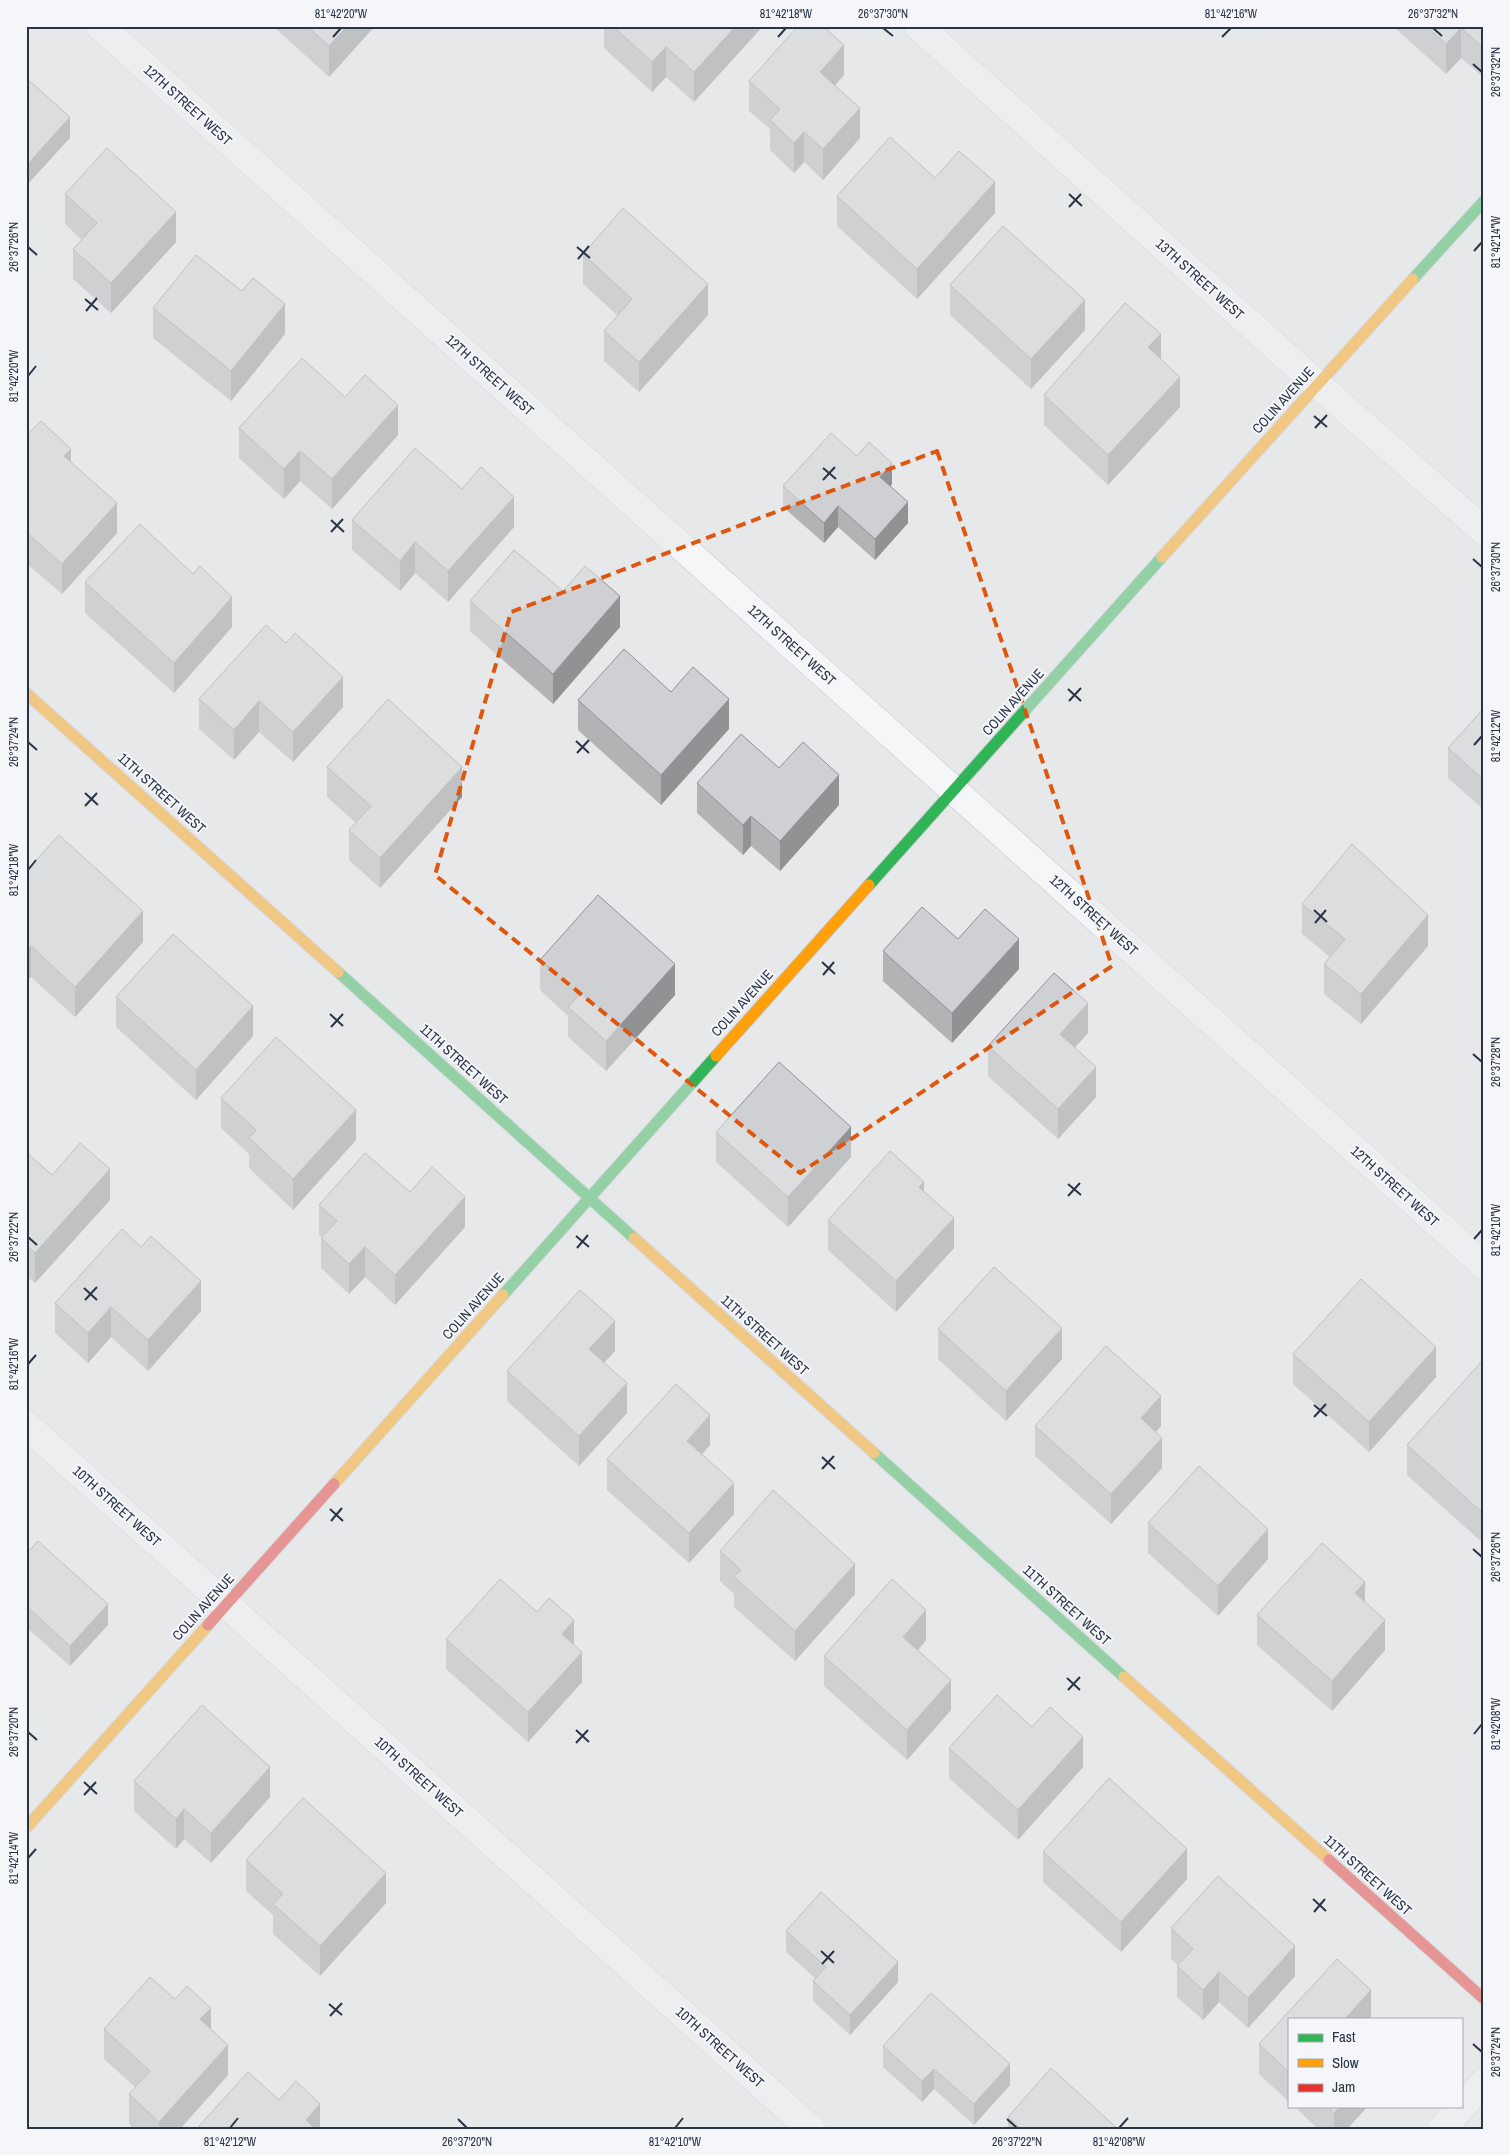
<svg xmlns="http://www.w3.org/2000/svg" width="1510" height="2155" font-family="'Archivo Narrow',sans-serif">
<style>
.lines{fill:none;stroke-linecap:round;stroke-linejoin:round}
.street-casing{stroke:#c4c6c8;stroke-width:29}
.fast-casing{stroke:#c4c6c8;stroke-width:13}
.slow-casing{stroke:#c4c6c8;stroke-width:13}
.jam-casing{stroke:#c4c6c8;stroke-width:13}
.street{stroke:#f5f6f7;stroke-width:28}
.fast{stroke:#30b455;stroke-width:11}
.slow{stroke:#ff9f0a;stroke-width:11}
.jam{stroke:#e5322d;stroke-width:11}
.wall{fill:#b1b3b5}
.shaded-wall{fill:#909294}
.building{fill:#ced0d3;stroke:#909294}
.marked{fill:none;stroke:#df570f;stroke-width:4;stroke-dasharray:10 6;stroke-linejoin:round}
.ticks{fill:none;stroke:#2b3445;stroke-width:2}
.labels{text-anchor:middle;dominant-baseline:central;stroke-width:4;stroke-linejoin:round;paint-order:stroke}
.street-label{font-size:14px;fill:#2b3445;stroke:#f4f6f9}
.neatline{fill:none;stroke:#2b3445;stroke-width:2}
.ticks-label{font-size:12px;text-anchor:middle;fill:#2b3445}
</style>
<rect width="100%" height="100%" fill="#e6e8ea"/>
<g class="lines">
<defs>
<path id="street" d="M100,26L1484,1265
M918,26L1317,384L1484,531
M26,1425L811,2129
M1442,2129L1484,2082"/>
<path id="fast" d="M1413,279L1484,201
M869,885L1162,557
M338,972L634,1238
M503,1295L716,1056
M874,1453L1124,1677"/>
<path id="slow" d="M1162,557L1413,279
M26,693L338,972
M716,1056L869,885
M634,1238L874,1453
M334,1484L503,1295
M1124,1677L1329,1860
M26,1828L208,1625"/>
<path id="jam" d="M208,1625L334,1484
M1329,1860L1484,1999"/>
</defs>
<!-- street casing -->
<use href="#street" class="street-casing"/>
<!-- fast casing -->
<use href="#fast" class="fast-casing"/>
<!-- slow casing -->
<use href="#slow" class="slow-casing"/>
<!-- jam casing -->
<use href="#jam" class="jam-casing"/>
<!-- street -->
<use href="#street" class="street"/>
<!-- fast -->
<use href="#fast" class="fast"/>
<!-- slow -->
<use href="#slow" class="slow"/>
<!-- jam -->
<use href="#jam" class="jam"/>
</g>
<!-- wall -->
<path class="wall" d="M273,26H375L329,77Z
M604,26H763L694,102L666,77L652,92L604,48Z
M1394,26H1484V78L1461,58L1446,74L1394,27Z
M844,75L835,85L860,138L823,180L804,162L794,173L770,150V129L749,111V81Z
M65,194L176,242L111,313L73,279V249L82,240L65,224Z
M837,196L995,213L917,299L837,226Z
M583,254L708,315L639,392L604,361V331L618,316L583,284Z
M950,285L1085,330L1031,389L950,315Z
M242,291L285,334L231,401L153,338V308Z
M1161,359L1180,407L1108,485L1044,425V395Z
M345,397L398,435L332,509L300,481L284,499L239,458V428Z
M26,436L71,463L117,533L62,594L26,563Z
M857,456L892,484L890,486L908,523L875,560L838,527L824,543L783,507V486Z
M462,489L514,527L448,602L415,573L400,591L352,550V520Z
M85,582L232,627L174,693L85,613Z
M563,591L620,627L553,704L470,631V601Z
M266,625L343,707L293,762L259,732L234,760L199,729V699Z
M578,700L729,729L661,805L578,730Z
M1484,708V810L1448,778V748Z
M327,767L462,797L380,888L349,860V830L356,823L327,797Z
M779,768L839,805L780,871L751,846L743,855L697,813V783Z
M26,871L143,942L75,1017L31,977L26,981Z
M1302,904L1428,946L1361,1024L1324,994V964L1330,957L1302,934Z
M958,939L1019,969L952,1043L883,981V951Z
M540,960L675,995L606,1071L568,1037V1016L540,990Z
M116,997L253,1036L196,1100L116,1027Z
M1088,1033L1075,1047L1096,1097L1058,1139L988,1076V1046Z
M221,1098L356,1140L293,1210L249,1168V1154L221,1128Z
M716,1132L851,1157L788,1227L716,1162Z
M26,1152L52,1175L110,1200L35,1283L26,1276Z
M924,1191L954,1248L896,1312L828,1250V1220Z
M410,1192L465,1227L395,1305L365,1277L349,1294L321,1268V1238L322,1237L319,1235V1205Z
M55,1303L201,1311L148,1371L111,1337L88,1363L55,1333Z
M938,1329L1062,1359L1006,1421L938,1359Z
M615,1351L604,1362L627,1413L579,1466L507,1401V1371Z
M1293,1354L1436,1377L1369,1452L1293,1384Z
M1484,1362V1544L1407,1475V1445Z
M1035,1426H1161L1156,1432L1162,1468L1111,1524L1035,1456Z
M710,1445L702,1454L734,1514L689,1563L607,1490V1459Z
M1148,1523L1268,1559L1218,1616L1148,1553Z
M720,1551L855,1594L795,1661L734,1607V1594L720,1581Z
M26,1554L108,1625L70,1666L26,1627Z
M1365,1603L1385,1650L1332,1711L1257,1645V1615Z
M446,1639L574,1645L582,1682L528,1742L446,1669Z
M926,1640L918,1651L951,1710L907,1760L824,1686V1656Z
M1032,1727L1083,1767L1018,1840L949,1778V1748Z
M134,1781L270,1797L211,1863L184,1839L176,1849L134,1811Z
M1043,1852L1187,1879L1121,1952L1043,1882Z
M246,1860L386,1903L320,1976L273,1934V1915L246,1891Z
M1171,1928L1295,1976L1248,2028L1219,2002L1203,2020L1177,1997V1966L1178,1965L1171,1959Z
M786,1931L898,1982L850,2035L813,2001V1981L815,1978L786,1952Z
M1337,1959L1371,1990V2019H1289V2102L1259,2074V2044Z
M175,1999L211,2029L228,2075L180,2129H134L129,2124V2094L135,2087L104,2059V2029Z
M883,2046L1010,2085L974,2125L934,2089L922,2102L883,2067Z
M1294,2106H1368L1347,2129H1318Z
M1008,2117L1118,2129H1008Z"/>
<!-- shaded-wall -->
<path class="shaded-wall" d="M347,26H375L329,77V46Z
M736,26H763L694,102V72Z
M1461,28V58L1446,74V44Z
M844,45V75L820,102V72Z
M666,47V77L652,92V62Z
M860,108V138L823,180V149Z
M70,117V138L26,186V166Z
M804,132V162L794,173V143Z
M995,182V213L917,299V269Z
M176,212V242L111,313V283Z
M708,284V315L639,392V362Z
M1085,300V330L1031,389V359Z
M285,304V334L231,401V371Z
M1161,334V365L1148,347Z
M1180,377V407L1108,485V455Z
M398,405V435L332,509V479Z
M71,449V480L64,456Z
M300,451V481L284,499V469Z
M892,463V484L880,498V477Z
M514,497V527L448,602V571Z
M908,502V523L875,560V539Z
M117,503V533L62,594V564Z
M838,506V527L824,543V523Z
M415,542V573L400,591V561Z
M620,596V627L553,704V674Z
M232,597V627L174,693V663Z
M343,677V707L293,762V732Z
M729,699V729L661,805V775Z
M259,701V732L234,760V730Z
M462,767V797L380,888V858Z
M839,775V805L780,871V841Z
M751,816V846L743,855V825Z
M143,911V942L75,1017V987Z
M1428,915V946L1361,1024V994Z
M1019,939V969L952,1043V1013Z
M31,946V977L26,981V951Z
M675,964V995L606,1071V1041Z
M1088,1003V1033L1060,1064V1034Z
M253,1006V1036L196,1100V1070Z
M1096,1067V1097L1058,1139V1109Z
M356,1110V1140L293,1210V1179Z
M851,1127V1157L788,1227V1197Z
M110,1169V1200L35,1283V1253Z
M924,1182V1212L919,1187Z
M465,1197V1227L395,1305V1275Z
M954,1218V1248L896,1312V1281Z
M365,1247V1277L349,1294V1264Z
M201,1281V1311L148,1371V1340Z
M111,1307V1337L88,1363V1333Z
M615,1321V1351L589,1379V1349Z
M1062,1328V1359L1006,1421V1391Z
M1436,1347V1377L1369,1452V1422Z
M627,1383V1413L579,1466V1436Z
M1161,1396V1426L1141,1449V1418Z
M710,1415V1445L687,1471V1441Z
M1162,1438V1468L1111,1524V1494Z
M734,1483V1514L689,1563V1533Z
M1268,1529V1559L1218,1616V1586Z
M855,1564V1594L795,1661V1631Z
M1365,1582V1612L1355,1593Z
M108,1604V1625L70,1666V1646Z
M926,1610V1640L903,1667V1637Z
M574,1620V1651L562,1634Z
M1385,1620V1650L1332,1711V1681Z
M582,1652V1682L528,1742V1712Z
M951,1680V1710L907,1760V1730Z
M1083,1737V1767L1018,1840V1810Z
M270,1767V1797L211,1863V1833Z
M184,1809V1839L176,1849V1819Z
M1187,1849V1879L1121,1952V1922Z
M386,1873V1903L320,1976V1946Z
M1295,1946V1976L1248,2028V1998Z
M898,1962V1982L850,2035V2015Z
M1219,1972V2002L1203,2020V1990Z
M1371,1990V2019H1345Z
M211,2008V2038L200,2019Z
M228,2045V2075L180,2129H159V2122Z
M1010,2064V2085L974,2125V2104Z
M934,2069V2089L922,2102V2081Z
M320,2104V2129H306V2120Z
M1341,2106H1368L1347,2129H1334V2113Z"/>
<!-- building -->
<path class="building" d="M307,26H347L329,46Z
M613,26H736L694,72L666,47L652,62Z
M798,26H823L844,45L820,72L860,108L823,149L804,132L794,143L770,120L780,109L749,81Z
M1426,26H1484V48L1461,28L1446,44Z
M26,78L70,117L26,166Z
M890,137L935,178L959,151L995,182L917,269L837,196Z
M107,148L176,212L111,283L73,249L97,223L65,194Z
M623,208L708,284L639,362L604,331L632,299L583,254Z
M1003,226L1085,300L1031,359L950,285Z
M196,255L242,291L253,278L285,304L231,371L153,308Z
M1125,303L1161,334L1148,347L1180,377L1108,455L1044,395Z
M302,358L345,397L365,375L398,405L332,479L300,451L284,469L239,428Z
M41,421L71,449L64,456L117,503L62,564L26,532V436Z
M831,433L857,456L869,442L892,463L880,477L908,502L875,539L838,506L824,523L783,486Z
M415,448L462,489L481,467L514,497L448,571L415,542L400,561L352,520Z
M140,524L193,574L200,566L232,597L174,663L85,582Z
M514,550L563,591L585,566L620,596L553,674L470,601Z
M266,625L286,643L295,633L343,677L293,732L259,701L234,730L199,699Z
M624,649L671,692L693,667L729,699L661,775L578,700Z
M388,699L462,767L380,858L349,830L371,806L327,767Z
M1484,708V780L1448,748Z
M741,734L779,768L803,742L839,775L780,841L751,816L743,825L697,783Z
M59,835L143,911L75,987L31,946L26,951V871Z
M1352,844L1428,915L1361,994L1324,964L1345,939L1302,904Z
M598,895L675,964L606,1041L568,1007L579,995L540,960Z
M922,907L958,939L985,909L1019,939L952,1013L883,951Z
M173,934L253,1006L196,1070L116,997Z
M1054,973L1088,1003L1060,1034L1096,1067L1058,1109L988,1046Z
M276,1037L356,1110L293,1179L249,1138L256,1130L221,1098Z
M779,1062L851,1127L788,1197L716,1132Z
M80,1143L110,1169L35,1253L26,1245V1152L52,1175Z
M890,1151L924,1182L919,1187L954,1218L896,1281L828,1220Z
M365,1153L410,1192L432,1167L465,1197L395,1275L365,1247L349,1264L321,1238L337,1221L319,1205Z
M122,1229L141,1247L151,1236L201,1281L148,1340L111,1307L88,1333L55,1303Z
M994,1267L1062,1328L1006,1391L938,1329Z
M1361,1279L1436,1347L1369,1422L1293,1354Z
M580,1290L615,1321L589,1349L627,1383L579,1436L507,1371Z
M1106,1346L1161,1396L1141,1418L1162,1438L1111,1494L1035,1426Z
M1482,1361L1484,1362V1514L1407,1445Z
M676,1384L710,1415L687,1441L734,1483L689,1533L607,1459Z
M1199,1466L1268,1529L1218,1586L1148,1523Z
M773,1490L855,1564L795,1631L734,1577L741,1570L720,1551Z
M38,1541L108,1604L70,1646L26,1606V1554Z
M1322,1543L1365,1582L1355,1593L1385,1620L1332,1681L1257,1615Z
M500,1579L537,1612L549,1598L574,1620L562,1634L582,1652L528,1712L446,1639Z
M892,1579L926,1610L903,1637L951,1680L907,1730L824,1656Z
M997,1695L1032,1727L1050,1707L1083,1737L1018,1810L949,1748Z
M202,1705L270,1767L211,1833L184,1809L176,1819L134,1781Z
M1109,1778L1187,1849L1121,1922L1043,1852Z
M303,1798L386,1873L320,1946L273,1904L283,1894L246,1860Z
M1218,1876L1295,1946L1248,1998L1219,1972L1203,1990L1177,1966L1193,1949L1171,1928Z
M821,1892L898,1962L850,2015L813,1981L826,1967L786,1931Z
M1337,1959L1371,1990L1345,2019H1289V2072L1259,2044Z
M150,1977L175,1999L187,1986L211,2008L200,2019L228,2045L159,2122L129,2094L150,2071L104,2029Z
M931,1993L1010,2064L974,2104L934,2069L922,2081L883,2046Z
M1051,2068L1118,2129H1021L1008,2117Z
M248,2072L279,2100L296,2081L320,2104L306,2120L315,2129H202L199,2126Z
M1327,2106H1341L1334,2113Z"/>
<!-- marked area -->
<path d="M0 0H1510V2155H0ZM937,451L1112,966L800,1173L435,875L511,612Z" fill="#e6e8ea" fill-opacity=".55" fill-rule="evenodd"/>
<path class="marked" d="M937,451L1112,966L800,1173L435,875L511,612Z"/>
<!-- ticks -->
<path class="ticks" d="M883,28L893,36M1433,28L1442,36M333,37L341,28M778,37L786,28M1222,37L1231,28M1473,64L1482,72M1069,194L1082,206M1069,207L1081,194M28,247L37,255M577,247L590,258M1474,251L1482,242M578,259L589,246M85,299L98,310M86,311L97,298M28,376L36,366M1314,416L1327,427M1315,428L1327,415M823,468L836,479M823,480L835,467M331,520L344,532M331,532L343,519M1473,559L1482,567M1068,689L1081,701M1069,701L1081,688M576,741L589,753M28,742L37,750M1474,745L1482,736M577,753L589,740M85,793L98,805M85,806L97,793M28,870L36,860M1314,910L1327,922M1315,923L1326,910M822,962L835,974M823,975L834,962M330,1014L343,1026M331,1027L343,1014M1473,1054L1482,1062M1068,1184L1081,1195M1068,1196L1080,1183M576,1236L589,1247M28,1237L37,1245M1474,1239L1482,1230M577,1248L588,1235M84,1288L97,1300M85,1300L97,1287M28,1364L36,1355M1314,1405L1327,1416M1314,1417L1326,1404M822,1457L835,1469M822,1469L834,1456M330,1509L343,1521M331,1521L342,1508M1473,1549L1482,1557M1067,1678L1080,1690M1068,1690L1080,1677M576,1730L589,1742M28,1732L37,1740M1474,1734L1482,1724M576,1743L588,1730M84,1782L97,1794M84,1795L96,1782M28,1858L36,1849M1313,1899L1326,1911M1314,1912L1325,1899M821,1951L834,1963M822,1964L834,1951M329,2004L342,2015M330,2016L342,2003M1473,2044L1482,2052M458,2119L467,2128M1007,2119L1017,2128M230,2128L238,2118M675,2128L683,2118M1119,2128L1128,2118"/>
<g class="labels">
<!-- street labels -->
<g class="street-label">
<text transform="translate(188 105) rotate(42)">12TH STREET WEST</text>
<text transform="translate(1200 279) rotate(42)">13TH STREET WEST</text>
<text transform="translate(490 375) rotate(42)">12TH STREET WEST</text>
<text transform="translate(1283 400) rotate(-48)">COLIN AVENUE</text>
<text transform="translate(792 645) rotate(42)">12TH STREET WEST</text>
<text transform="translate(1013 702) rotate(-48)">COLIN AVENUE</text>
<text transform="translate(162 793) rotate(42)">11TH STREET WEST</text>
<text transform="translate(1094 915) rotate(42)">12TH STREET WEST</text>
<text transform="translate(742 1003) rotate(-48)">COLIN AVENUE</text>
<text transform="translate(464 1064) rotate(42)">11TH STREET WEST</text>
<text transform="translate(1395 1186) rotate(42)">12TH STREET WEST</text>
<text transform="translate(473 1306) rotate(-48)">COLIN AVENUE</text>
<text transform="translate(765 1335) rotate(42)">11TH STREET WEST</text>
<text transform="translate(117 1506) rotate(42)">10TH STREET WEST</text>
<text transform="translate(1067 1605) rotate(42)">11TH STREET WEST</text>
<text transform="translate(203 1607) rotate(-48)">COLIN AVENUE</text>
<text transform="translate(419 1777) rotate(42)">10TH STREET WEST</text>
<text transform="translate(1368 1875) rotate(42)">11TH STREET WEST</text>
<text transform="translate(720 2047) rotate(42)">10TH STREET WEST</text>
</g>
</g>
<!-- border -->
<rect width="1510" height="2155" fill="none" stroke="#f4f6f9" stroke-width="55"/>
<!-- legend -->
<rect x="1288" y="2018" width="175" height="90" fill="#f4f6f9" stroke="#a4a8b1"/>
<rect x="1298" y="2034" width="25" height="8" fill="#30b455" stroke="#a4a8b1"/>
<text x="1332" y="2042" font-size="15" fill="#2b3445">Fast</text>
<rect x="1298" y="2059" width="25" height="8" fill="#ff9f0a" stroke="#a4a8b1"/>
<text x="1332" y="2068" font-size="15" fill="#2b3445">Slow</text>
<rect x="1298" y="2084" width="25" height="8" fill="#e5322d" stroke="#a4a8b1"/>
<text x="1332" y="2092" font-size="15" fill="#2b3445">Jam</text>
<rect x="28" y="28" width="1454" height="2100" class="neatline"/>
<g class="ticks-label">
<text x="341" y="18">81°42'20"W</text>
<text x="786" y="18">81°42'18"W</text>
<text x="883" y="18">26°37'30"N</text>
<text x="1231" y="18">81°42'16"W</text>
<text x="1433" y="18">26°37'32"N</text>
<text transform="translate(1496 72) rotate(-90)" y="4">26°37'32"N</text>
<text transform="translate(1496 242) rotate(-90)" y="4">81°42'14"W</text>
<text transform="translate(14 247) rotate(-90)" y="4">26°37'26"N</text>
<text transform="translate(14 376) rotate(-90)" y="4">81°42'20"W</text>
<text transform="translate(1496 567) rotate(-90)" y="4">26°37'30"N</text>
<text transform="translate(1496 736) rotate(-90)" y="4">81°42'12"W</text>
<text transform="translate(14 742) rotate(-90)" y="4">26°37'24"N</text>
<text transform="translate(14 870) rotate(-90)" y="4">81°42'18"W</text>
<text transform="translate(1496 1062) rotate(-90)" y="4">26°37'28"N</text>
<text transform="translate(1496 1230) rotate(-90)" y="4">81°42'10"W</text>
<text transform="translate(14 1237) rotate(-90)" y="4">26°37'22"N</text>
<text transform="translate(14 1364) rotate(-90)" y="4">81°42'16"W</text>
<text transform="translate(1496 1557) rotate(-90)" y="4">26°37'26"N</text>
<text transform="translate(1496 1724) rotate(-90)" y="4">81°42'08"W</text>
<text transform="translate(14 1732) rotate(-90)" y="4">26°37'20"N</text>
<text transform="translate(14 1858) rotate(-90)" y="4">81°42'14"W</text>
<text transform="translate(1496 2052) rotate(-90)" y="4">26°37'24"N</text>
<text x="230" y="2146">81°42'12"W</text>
<text x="467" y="2146">26°37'20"N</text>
<text x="675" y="2146">81°42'10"W</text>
<text x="1017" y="2146">26°37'22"N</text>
<text x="1119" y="2146">81°42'08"W</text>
</g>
</svg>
